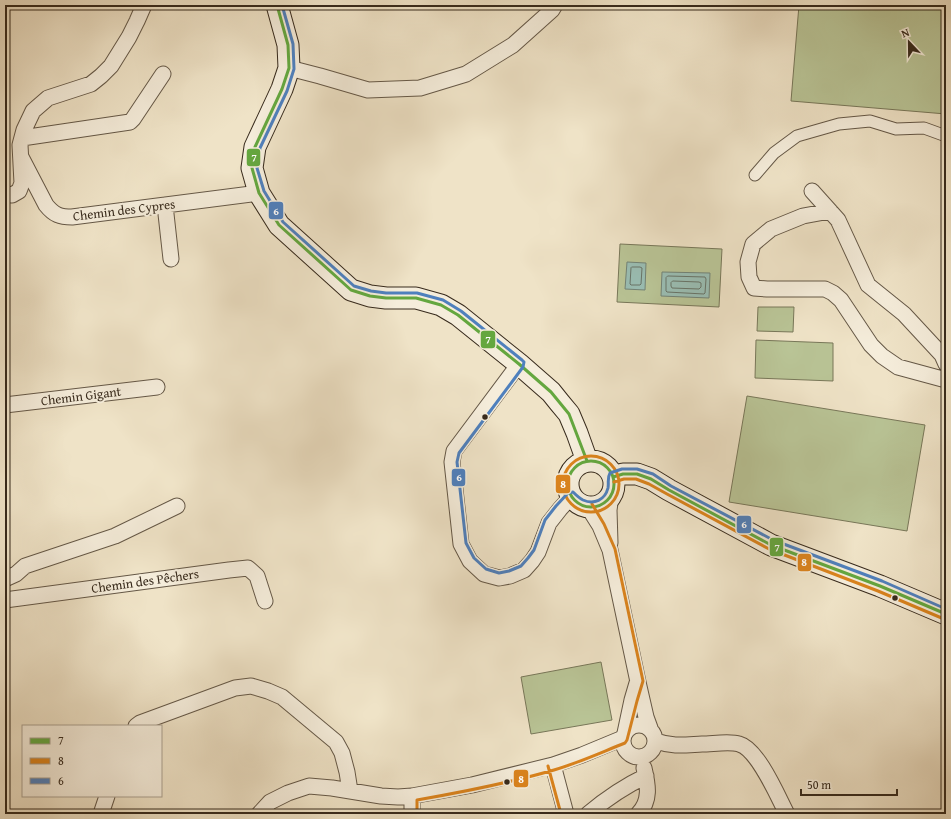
<svg xmlns="http://www.w3.org/2000/svg" width="951" height="819" font-family="'Gentium Book Plus',serif">
<style>
.green{fill:#b9c496;stroke:#787759}
.water{fill:#9abeb4;stroke:#728377}
.lines{fill:none;stroke-linecap:round;stroke-linejoin:round}
.shore{stroke:#687468;stroke-width:1}
.pedestrian-casing{stroke:#655847;stroke-width:13}
.minor-casing{stroke:#655847;stroke-width:17}
.secondary-casing{stroke:#372a1c;stroke-width:23}
.pedestrian{stroke:#f5eddb;stroke-width:11}
.minor{stroke:#f5eddb;stroke-width:15}
.secondary{stroke:#f5eddb;stroke-width:21}
.bus-1-casing{stroke:#f5eddb;stroke-width:6}
.bus-2-casing{stroke:#f5eddb;stroke-width:6}
.bus-3-casing{stroke:#f5eddb;stroke-width:6}
.bus-1{stroke:#64a73f;stroke-width:3}
.bus-2{stroke:#da831d;stroke-width:3}
.bus-3{stroke:#4f80bd;stroke-width:3}
.bus-dot{fill:#372a1c;stroke:#f5eddb;stroke-width:1.5}
.labels{text-anchor:middle;dominant-baseline:central;stroke-width:4;stroke-linejoin:round;paint-order:stroke}
.street-label{font-size:13px;fill:#372a1c;stroke:#f5eddb}
.line-badge{stroke:#f5eddb;stroke-width:1.5}
.badge-label{font-size:11px;text-anchor:middle;font-weight:bold;fill:#fff}
</style>
<rect width="100%" height="100%" fill="#efe3c7"/>
<filter id="stains"><feTurbulence type="fractalNoise" baseFrequency=".005" numOctaves="4"/><feColorMatrix values="0 0 0 0 .2 0 0 0 0 .09 0 0 0 0 .02 0 0 0 .5 -.17"/></filter>
<radialGradient id="worn" r=".72"><stop offset=".6" stop-color="#630" stop-opacity="0"/><stop offset="1" stop-color="#630" stop-opacity=".3"/></radialGradient>
<!-- green -->
<path class="green" d="M799,5H946V114L791,101Z
M620,244L722,249L719,307L617,302Z
M758,307H794L793,332L757,331Z
M756,340L833,343V381L755,378Z
M747,396L925,425L907,531L729,502Z
M601,662L612,720L531,734L521,677Z"/>
<!-- water -->
<path class="water" d="M627,262L646,263L645,290L625,289Z
M662,272L710,273L709,298L661,296Z"/>
<g class="lines">
<!-- shore -->
<path class="shore" d="M632,267H640L642,268L641,284L640,285H631L630,284L631,268Z
M668,276L705,277L706,279L705,293L704,294L667,292L666,291V278Z
M673,281L699,282L701,283V287L699,289L672,288L671,286V283Z"/>
<defs>
<path id="pedestrian" d="M755,175L774,153L797,136L839,124L870,121L896,129L924,128L946,136"/>
<path id="minor" d="M289,68L320,76L368,90L420,88L466,74L513,45L552,10L555,5
M22,138L130,122L133,119L163,74
M21,157L46,205C54,215 60,217 72,217L259,193
M812,191L838,220L868,285L904,314L942,355L946,364
M5,194L12,195L19,191L22,183L20,145L24,130L33,111L48,98L91,84L101,76L111,66L129,37L137,21L144,5
M165,205L171,259
M830,211L803,216L771,229L753,244L748,262L749,277L754,288L767,289H825L833,293L841,300L871,345L882,356L898,367L946,380
M519,364L454,451L452,462L461,544L470,561L484,574L499,578L510,576L524,570L532,561L538,552L549,523L560,509L571,497
M5,405L157,387
M588,507L600,526L610,550L638,682L646,717L650,728
M610,543L609,510L611,496
M5,579L16,574L25,566L115,536L177,506
M5,600L229,570L248,568L257,576L265,601
M623 741a16 16 0 1 1 32 0a16 16 0 1 1-32 0Z
M136,726L140,723L235,688L251,686L268,691L282,697L336,742L342,753L347,772L350,791
M625,733L632,700L637,683
M656,741C673,747 684,745 702,744C712,744 730,741 739,744C758,749 778,797 787,814
M553,765L566,814
M412,796V814
M101,814L107,796
M259,814L270,802L288,793L309,786L332,788L381,796L398,797L412,796L472,785L553,765L582,755L623,738
M588,814C607,798 623,787 646,776
M638,814C651,801 648,785 644,768"/>
<path id="secondary" d="M277,5L288,45L289,68L282,89L255,147L252,168L259,193L279,225L351,290L370,296L386,298H416L441,305L458,315L519,364L551,392L559,402L569,414L577,433L587,461
M568 484a23 23 0 1 1 46 0a23 23 0 1 1-46 0Z
M613,477L623,474H637L651,479L669,490L771,545L880,586L946,614"/>
</defs>
<!-- pedestrian casing -->
<use href="#pedestrian" class="pedestrian-casing"/>
<!-- minor casing -->
<use href="#minor" class="minor-casing"/>
<!-- secondary casing -->
<use href="#secondary" class="secondary-casing"/>
<!-- pedestrian -->
<use href="#pedestrian" class="pedestrian"/>
<!-- minor -->
<use href="#minor" class="minor"/>
<!-- secondary -->
<use href="#secondary" class="secondary"/>
<defs>
<path id="bus-1" d="M277,5L288,45L289,68L282,89L255,147L252,168L259,193L279,225L351,290L370,296L386,298H416L441,305L458,315L519,364L551,392L569,414L587,461
M568 484a23 23 0 1 1 46 0a23 23 0 1 1-46 0Z
M613,477L623,474H637L651,479L669,490L771,545L880,586L946,614"/>
<path id="bus-2" d="M563 484a28 28 0 1 1 56 0a28 28 0 1 1-56 0Z
M614,482L624,479H636L649,484L667,494L769,549L878,591L944,619
M548,766L561,814
M417,814V800C463,792 509,783 554,770C578,763 602,752 625,743L627,740L637,701L643,681L615,549L604,524L592,504"/>
<path id="bus-3" d="M282,5L293,44L294,69L287,91L260,148L257,168L264,191L283,222L354,286L371,291L386,293H417L443,300L461,311L522,360L524,362L523,367L459,453L457,462L466,543L474,558L486,569L499,573L509,571L521,566L528,558L534,550L545,520L556,506L568,493L573,492C576,495 579,498 583,500C594,505 605,500 608,488C609,483 607,478 610,473L622,469H637L653,474L671,486L773,540L882,581L946,609"/>
</defs>
<!-- bus-1 casing -->
<use href="#bus-1" class="bus-1-casing"/>
<!-- bus-2 casing -->
<use href="#bus-2" class="bus-2-casing"/>
<!-- bus-3 casing -->
<use href="#bus-3" class="bus-3-casing"/>
<!-- bus-1 -->
<use href="#bus-1" class="bus-1"/>
<!-- bus-2 -->
<use href="#bus-2" class="bus-2"/>
<!-- bus-3 -->
<use href="#bus-3" class="bus-3"/>
</g>
<!-- markers -->
<g class="bus-dot">
<circle cx="485" cy="417" r="3.5"/>
<circle cx="895" cy="598" r="3.5"/>
<circle cx="507" cy="782" r="3.5"/>
</g>
<g class="labels">
<!-- street labels -->
<g class="street-label">
<text transform="translate(124 210) rotate(-7)">Chemin des Cypres</text>
<text transform="translate(81 396) rotate(-7)">Chemin Gigant</text>
<text transform="translate(145 581) rotate(-8)">Chemin des Pêchers</text>
</g>
</g>
<g class="line-badge">
<rect x="246" y="148" width="15" height="19" rx="4" fill="#64a73f"/>
<rect x="268" y="201" width="16" height="19" rx="4" fill="#4f80bd"/>
<rect x="480" y="330" width="16" height="19" rx="4" fill="#64a73f"/>
<rect x="451" y="468" width="15" height="19" rx="4" fill="#4f80bd"/>
<rect x="555" y="474" width="16" height="20" rx="4" fill="#da831d"/>
<rect x="736" y="515" width="16" height="19" rx="4" fill="#4f80bd"/>
<rect x="769" y="537" width="15" height="20" rx="4" fill="#64a73f"/>
<rect x="797" y="553" width="15" height="19" rx="4" fill="#da831d"/>
<rect x="513" y="769" width="16" height="19" rx="4" fill="#da831d"/>
</g>
<g class="badge-label">
<text x="254" y="161">7</text>
<text x="276" y="215">6</text>
<text x="488" y="343">7</text>
<text x="459" y="481">6</text>
<text x="563" y="488">8</text>
<text x="744" y="528">6</text>
<text x="777" y="551">7</text>
<text x="804" y="566">8</text>
<text x="521" y="783">8</text>
</g>
<!-- margin -->
<rect width="951" height="819" fill="none" stroke="#efe3c7" stroke-width="20"/>
<rect x="6" y="6" width="939" height="807" fill="none" stroke="#372a1c" stroke-width="2"/>
<rect x="10" y="10" width="931" height="799" fill="none" stroke="#372a1c"/>
<!-- legend -->
<rect x="22" y="725" width="140" height="72" fill="#f5eddb" stroke="#a99f8f"/>
<rect x="30" y="738" width="20" height="6" fill="#64a73f" stroke="#a99f8f"/>
<text x="58" y="745" font-size="12" fill="#372a1c">7</text>
<rect x="30" y="758" width="20" height="6" fill="#da831d" stroke="#a99f8f"/>
<text x="58" y="765" font-size="12" fill="#372a1c">8</text>
<rect x="30" y="778" width="20" height="6" fill="#4f80bd" stroke="#a99f8f"/>
<text x="58" y="785" font-size="12" fill="#372a1c">6</text>
<!-- north arrow -->
<g transform="translate(909 42) rotate(338)" stroke="#f5eddb" stroke-width="3" paint-order="stroke">
<path d="M0-3L7 15L0 10L-7 15Z" fill="#372a1c"/>
<text y="-6" font-size="11" font-weight="bold" text-anchor="middle" fill="#372a1c">N</text>
</g>
<!-- scale -->
<path d="M801 789v6h96v-6" fill="none" stroke="#372a1c" stroke-width="2"/>
<text x="807" y="789" font-size="12" fill="#372a1c" stroke="#f5eddb" stroke-width="3" paint-order="stroke">50 m</text>
<rect width="100%" height="100%" filter="url(#stains)"/>
<rect width="100%" height="100%" fill="url(#worn)"/>
</svg>
